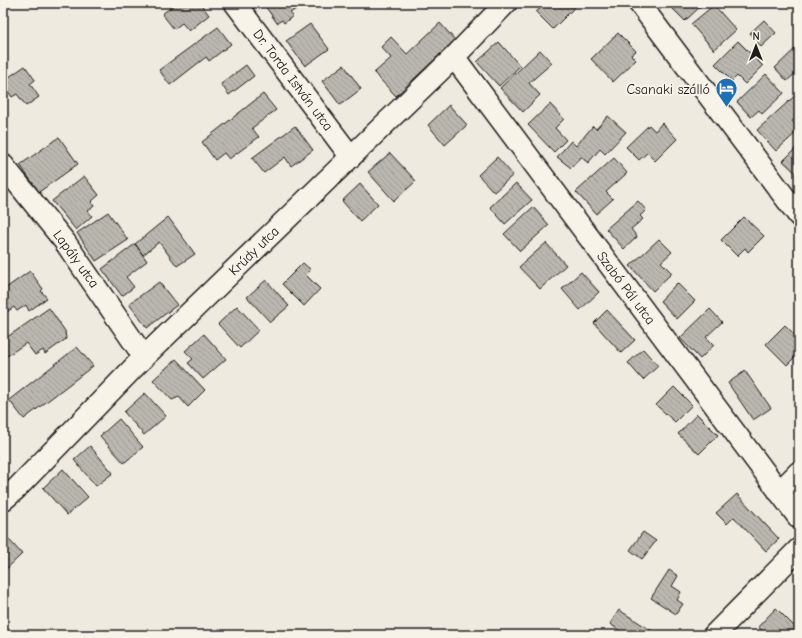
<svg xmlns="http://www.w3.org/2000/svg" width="802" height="638" font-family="'Comic Neue',sans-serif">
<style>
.building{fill:url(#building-back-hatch);stroke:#1c1c1c}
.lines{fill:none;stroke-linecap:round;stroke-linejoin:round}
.minor-casing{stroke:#1c1c1c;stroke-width:24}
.minor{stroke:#f7f3e8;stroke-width:21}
.labels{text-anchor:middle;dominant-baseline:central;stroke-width:4;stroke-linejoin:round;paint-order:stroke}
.street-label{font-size:14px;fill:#1c1c1c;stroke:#f7f3e8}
.poi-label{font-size:14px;fill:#1c1c1c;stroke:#f7f3e8;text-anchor:end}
</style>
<defs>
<pattern id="building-back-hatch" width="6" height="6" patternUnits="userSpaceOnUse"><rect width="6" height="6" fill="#bab7af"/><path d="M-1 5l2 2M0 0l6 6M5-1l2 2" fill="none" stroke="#9f9d96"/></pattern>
</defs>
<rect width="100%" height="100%" fill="#eeeae0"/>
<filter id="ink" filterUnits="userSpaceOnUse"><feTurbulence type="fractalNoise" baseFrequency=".025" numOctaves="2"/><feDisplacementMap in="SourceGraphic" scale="8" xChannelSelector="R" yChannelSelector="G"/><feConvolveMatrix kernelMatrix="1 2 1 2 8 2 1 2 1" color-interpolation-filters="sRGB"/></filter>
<g filter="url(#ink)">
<!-- building -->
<path class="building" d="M177,3H200L209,15L189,31L182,23L174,29L162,14Z
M263,3H296L299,7L290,13L293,16L284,23L282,20L277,23Z
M542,3H579L553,29L536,12L544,5Z
M667,3H704L685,21Z
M714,5L736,30L714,50L691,24Z
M764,20L776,33L761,47L750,33Z
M440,23L455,40L396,96L374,73L391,58L381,47L391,37L407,54Z
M310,24L329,49L305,66L286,41Z
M218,27L231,44L209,61L206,57L170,85L159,70Z
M618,33L636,51L631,55L636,60L613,82L591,59Z
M738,41L763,66L745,84L737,76L732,81L715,64Z
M499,42L520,66L499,86L477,62Z
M799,45V70L787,81L775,68Z
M540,50L552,63L529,83L540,95L523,112L500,88Z
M246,65L254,76L229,95L221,84Z
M344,65L361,89L340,105L322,81Z
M25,66L35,80L30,84L39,97L26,106L17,94L12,97L3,84V81Z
M766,74L784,93L762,114L759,110L751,117L737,102Z
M799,92V115L792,121L799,130L776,151L757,130Z
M263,94L276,110L252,128L259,137L229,159L224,153L215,160L202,142Z
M550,104L564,119L555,128L566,140L554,152L528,125Z
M449,105L467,125L445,145L428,125Z
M608,116L626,132L605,154L600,149L588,163L581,157L571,168L557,157L571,141L576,146L593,126L596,129Z
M662,123L677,139L655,161L647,153L639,160L626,147L649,125L655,131Z
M295,126L313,150L291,166L285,157L264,173L252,158Z
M59,137L78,164L39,192L20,165Z
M799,145V176L783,161Z
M390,153L416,181L394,201L368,172Z
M497,157L513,175L494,192L478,175Z
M614,158L627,173L606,192L613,199L596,214L576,192Z
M84,176L99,195L91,202L94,206L88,211L92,216L76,230L52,201Z
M516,183L532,200L505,224L490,207Z
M360,184L378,204L360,221L342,201Z
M638,201L646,210L640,216L643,219L631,229L637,237L624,249L606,229Z
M533,207L549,225L520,251L504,234Z
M108,212L128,240L96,261L77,233Z
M168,217L195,254L177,266L159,242L143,255L135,244Z
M744,217L764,236L748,252L745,248L737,256L721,240Z
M659,239L672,252L661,262L672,273L653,291L630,266Z
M546,243L566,265L540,289L519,267Z
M135,244L147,261L126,277L134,287L122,296L102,269Z
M303,263L311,270L306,275L320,289L304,306L282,284Z
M30,271L43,289L41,291L47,298L29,311L26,305L17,311L14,307L4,314L3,312V290Z
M581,272L599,292L580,310L562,289Z
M266,280L289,306L270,322L247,297Z
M159,282L177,305L147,328L129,304Z
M677,283L695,301L677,319L660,301Z
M237,306L259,330L240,348L218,324Z
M49,308L65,331L66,339L45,354L43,350L35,355L26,343L7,356L3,351V340Z
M710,309L722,322L706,337L714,345L700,359L680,338Z
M607,310L635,340L621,353L594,323Z
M785,325L799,339V357L797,355L787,365L766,344Z
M204,334L226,359L203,379L188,363L193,359L185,351Z
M77,347L93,366L24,419L9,400Z
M643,349L658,366L643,380L628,363Z
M176,359L205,390L188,407L179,397L172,400L153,380Z
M745,371L771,408L753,420L728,383Z
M674,387L692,405L675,422L656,405Z
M145,393L166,416L144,435L124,412Z
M697,414L718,435L699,454L678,434Z
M119,419L143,447L124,463L100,436Z
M90,446L113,473L96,486L74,460Z
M63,469L88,497L67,515L43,488Z
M737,494L779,539L766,551L734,517L727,524L716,513Z
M643,532L656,541L642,559L630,550Z
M3,533L22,554L3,572Z
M669,570L678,576L672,586L681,592L677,600L683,604L676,614L651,598Z
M776,608L798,630L794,635H767L758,627Z
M619,610L657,634L656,635H624L625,634L610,624Z"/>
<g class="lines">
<defs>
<path id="minor" d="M235,3L351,157
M639,3L799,216
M454,57L799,518
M3,165L65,242L144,357
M779,492L799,472
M3,500L16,489L144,357L454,57L506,3
M714,635L799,549"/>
</defs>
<!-- minor casing -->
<use href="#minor" class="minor-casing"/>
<!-- minor -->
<use href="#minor" class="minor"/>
</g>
</g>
<!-- icons -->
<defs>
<symbol id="hotel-pin" viewBox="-11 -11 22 30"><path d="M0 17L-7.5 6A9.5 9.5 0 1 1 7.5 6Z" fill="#1f6fb2" stroke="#f7f3e8"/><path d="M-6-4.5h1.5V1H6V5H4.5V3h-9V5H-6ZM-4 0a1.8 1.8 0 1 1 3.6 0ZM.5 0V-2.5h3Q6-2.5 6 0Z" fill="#fff"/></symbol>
</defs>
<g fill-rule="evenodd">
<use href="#hotel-pin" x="714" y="76" width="25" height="34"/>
</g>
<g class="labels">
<!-- street labels -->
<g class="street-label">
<text transform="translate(293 80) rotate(53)">Dr. Torda István utca</text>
<text transform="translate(254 251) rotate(-44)">Krúdy utca</text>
<text transform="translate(76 259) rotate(54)">Lapály utca</text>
<text transform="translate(626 288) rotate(53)">Szabó Pál utca</text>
</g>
<!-- poi labels -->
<g class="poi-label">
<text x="710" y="89">Csanaki szálló</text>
</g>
</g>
<!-- margin -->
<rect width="802" height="638" fill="none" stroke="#f7f3e8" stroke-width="16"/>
<rect x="8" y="8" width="786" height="622" fill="none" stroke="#1c1c1c" stroke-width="1.5" filter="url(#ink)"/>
<!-- north arrow -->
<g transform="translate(756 46)" stroke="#f7f3e8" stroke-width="3" paint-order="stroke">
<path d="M0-3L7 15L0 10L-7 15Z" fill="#1c1c1c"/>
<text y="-6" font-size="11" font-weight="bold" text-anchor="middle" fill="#1c1c1c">N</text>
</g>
</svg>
